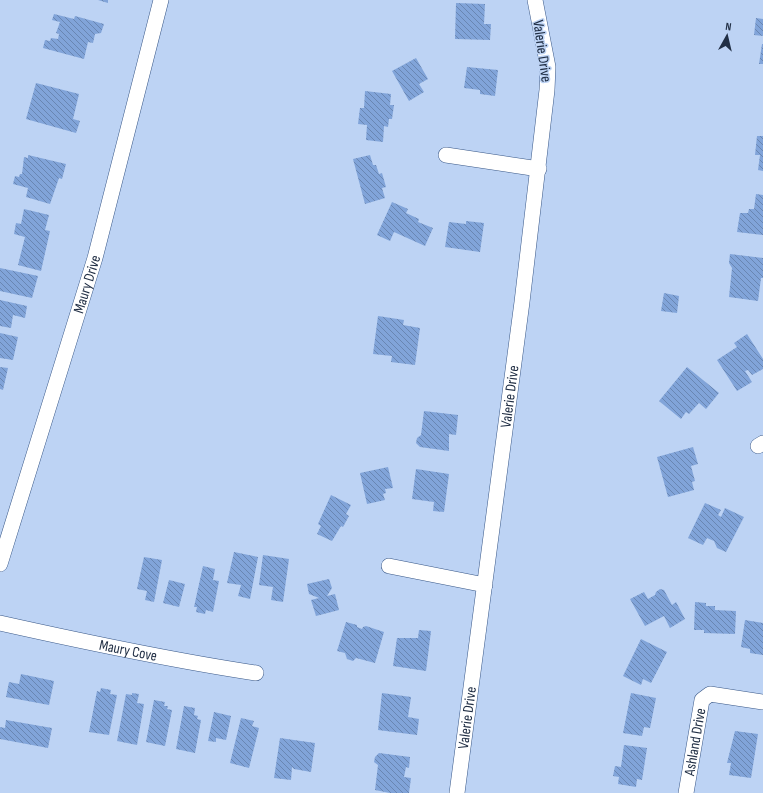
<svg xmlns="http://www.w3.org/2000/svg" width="763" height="793" font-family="'Sofia Sans Condensed',sans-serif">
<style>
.building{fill:url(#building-back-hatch)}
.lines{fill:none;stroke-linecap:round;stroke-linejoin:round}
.minor-casing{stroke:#385787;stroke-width:16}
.minor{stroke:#fff;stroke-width:15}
.labels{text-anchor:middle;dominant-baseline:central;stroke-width:3;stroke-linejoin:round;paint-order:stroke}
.street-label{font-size:15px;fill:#212f45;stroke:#bdd3f4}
</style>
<defs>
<pattern id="building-back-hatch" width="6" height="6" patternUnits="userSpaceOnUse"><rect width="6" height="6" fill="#81a4d9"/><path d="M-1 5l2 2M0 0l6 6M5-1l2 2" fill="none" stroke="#6986b2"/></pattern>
</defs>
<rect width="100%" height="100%" fill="#bdd3f4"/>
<!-- building -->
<path class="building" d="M98,0H108V3Z
M456,3L485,4L484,24H491L490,40L455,39Z
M54,14L74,19L75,16L104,24L101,33L95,34L93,43L88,42L84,59L43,48L45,40L50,41L51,38L58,39L59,34L56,33L60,22L52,20Z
M756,18L763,19V36L754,35Z
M762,44H763V64H759Z
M416,58L428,79L419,84L424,92L409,101L392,71Z
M467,67L498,70L495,96L480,94V90L464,88Z
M36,83L79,94L73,119L80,121L76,133L26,119Z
M365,91L391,94L390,105H394L392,119H389L388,127L384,126L383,142L366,140L367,125L358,124L360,108H364Z
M757,136H763V171L758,170L760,155H755Z
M28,155L66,164L62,179L59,178L50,204L26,197L28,188L13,184L15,176L19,177L20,174H22L24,157L28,158Z
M370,155L373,165H376L379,174L382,173L386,187L382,188L385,198L365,204L353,159Z
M756,194L763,195V235L737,232L740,213H748L749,209H754Z
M392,202L408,209L406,213L419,219L418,222L433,228L425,246L394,232L390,241L377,235Z
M24,209L49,215L45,230L50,231L41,271L18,265L25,237L14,234L16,223L21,224Z
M466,221L484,223L480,252L445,247L449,222L466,224Z
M730,254L763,258V278H761L758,301L729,297L732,268L729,263Z
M0,268L38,276L32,298L0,291Z
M664,293L679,296L677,313L661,311Z
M0,300L27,306L25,318L13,315L11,328L0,326Z
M378,316L404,320L403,325L420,328L415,365L391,362L392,356L373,354Z
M0,333L18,337L13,360L0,358Z
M747,334L763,359V369L752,375L748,370L745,371L752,382L737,391L717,360L737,347L734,343Z
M0,367L8,368L3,390L0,389Z
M687,367L719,393L706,409L699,403L689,414L686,412L681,419L659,401Z
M424,411L458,415L456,435L449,434V451L420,447L416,443L417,438L421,435Z
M693,447L698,464L691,466L695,481L692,482L694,490L668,497L657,457Z
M388,467L393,488L385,489L386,493L383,494L385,500L367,504L360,473Z
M416,469L449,474L444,512L433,511L434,502L412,499Z
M331,495L351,505L346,514L349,516L343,527L341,526L332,541L317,534L321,526L318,524Z
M705,503L721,510L718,515L721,517L725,508L744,517L726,552L717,548L714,541L707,538L703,545L688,538Z
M234,552L258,557L250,599L238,596L241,585L227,583Z
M263,555L289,559L283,602L271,600L273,587L259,585Z
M144,557L162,560L154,602L145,600L147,591L137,589Z
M203,566L215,569L213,580L219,581L213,612L206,610L205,614L196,612L197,607H194Z
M329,579L332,588L327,596L335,594L339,610L316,616L311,600L319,598L309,594L307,584Z
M169,580L185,584L179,607L163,603Z
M660,589L664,590L672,605L676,602L685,619L670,628L664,616L645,626L630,599L644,592L648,599L655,595L656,592Z
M695,602L706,603V606H715V610L736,611L735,634L704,633V630H694Z
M745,620L763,623V655L750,653V649L741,647Z
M346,622L357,625V627L362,629L363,627L366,626L384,632L375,663L356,658L353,661L347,659L345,653L337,651Z
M419,630L431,631L426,671L393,666L397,638H418Z
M641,639L667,652L651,683L643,679L641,685L623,676Z
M21,674L54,681L49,705L6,697L9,682L19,684Z
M101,688L111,690L110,694L117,695L109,735L89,732L97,691L100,692Z
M132,693L139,694L137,703L144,704L137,745L117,741L126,694L132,695Z
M382,693L411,697L408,717L419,719L417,735L378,730Z
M631,693L656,698L650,728L644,727L642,736L623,733Z
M154,700L165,702L164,706H168L167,709L172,710L165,746L146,742Z
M184,706L195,708L194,715L198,716L197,719L201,720L195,753L176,749Z
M214,712L231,716L226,740L216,738V742L208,741Z
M241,718L254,721L252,726L259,728L249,768L230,763Z
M6,720L52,728L48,748L0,739V727L5,728Z
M735,731L758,734L751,778L729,775L731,763H727Z
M280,738L315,743L311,772L294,769L292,767L291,780L274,778Z
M624,745L647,748L642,780L637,779L636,787L618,784L619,777L613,776L615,766L621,767Z
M379,753L410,757L409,768L406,767L404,777L411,778L409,793H390L375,790L378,765L374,762L375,757Z"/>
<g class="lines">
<defs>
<g id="minor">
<path d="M446,155L539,169"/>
<path d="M758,446L763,443"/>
<path id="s1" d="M0,564L95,258L161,0"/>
<path d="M389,566L485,585"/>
<path id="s2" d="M0,623C85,642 170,660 256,673"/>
<path id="s3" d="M457,793L522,302L547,90L548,67L535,0"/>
<path id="s4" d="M686,793L702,700L710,694L763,702"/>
</g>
</defs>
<!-- minor casing -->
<use href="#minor" class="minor-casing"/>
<!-- minor -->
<use href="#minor" class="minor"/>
</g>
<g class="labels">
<!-- street labels -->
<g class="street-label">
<text transform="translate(542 51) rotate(82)">Valerie Drive</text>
<text stroke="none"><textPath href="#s1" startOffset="293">Maury Drive</textPath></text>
<text stroke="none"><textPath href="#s3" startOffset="400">Valerie Drive</textPath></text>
<text stroke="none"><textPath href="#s2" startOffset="131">Maury Cove</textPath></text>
<text stroke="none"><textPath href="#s3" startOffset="76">Valerie Drive</textPath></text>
<text stroke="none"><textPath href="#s4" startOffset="52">Ashland Drive</textPath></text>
</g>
</g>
<!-- north arrow -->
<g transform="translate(727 36) rotate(8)" stroke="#bdd3f4" stroke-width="3" paint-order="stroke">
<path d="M0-3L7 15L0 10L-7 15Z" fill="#212f45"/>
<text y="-6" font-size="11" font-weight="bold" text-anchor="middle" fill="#212f45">N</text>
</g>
</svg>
